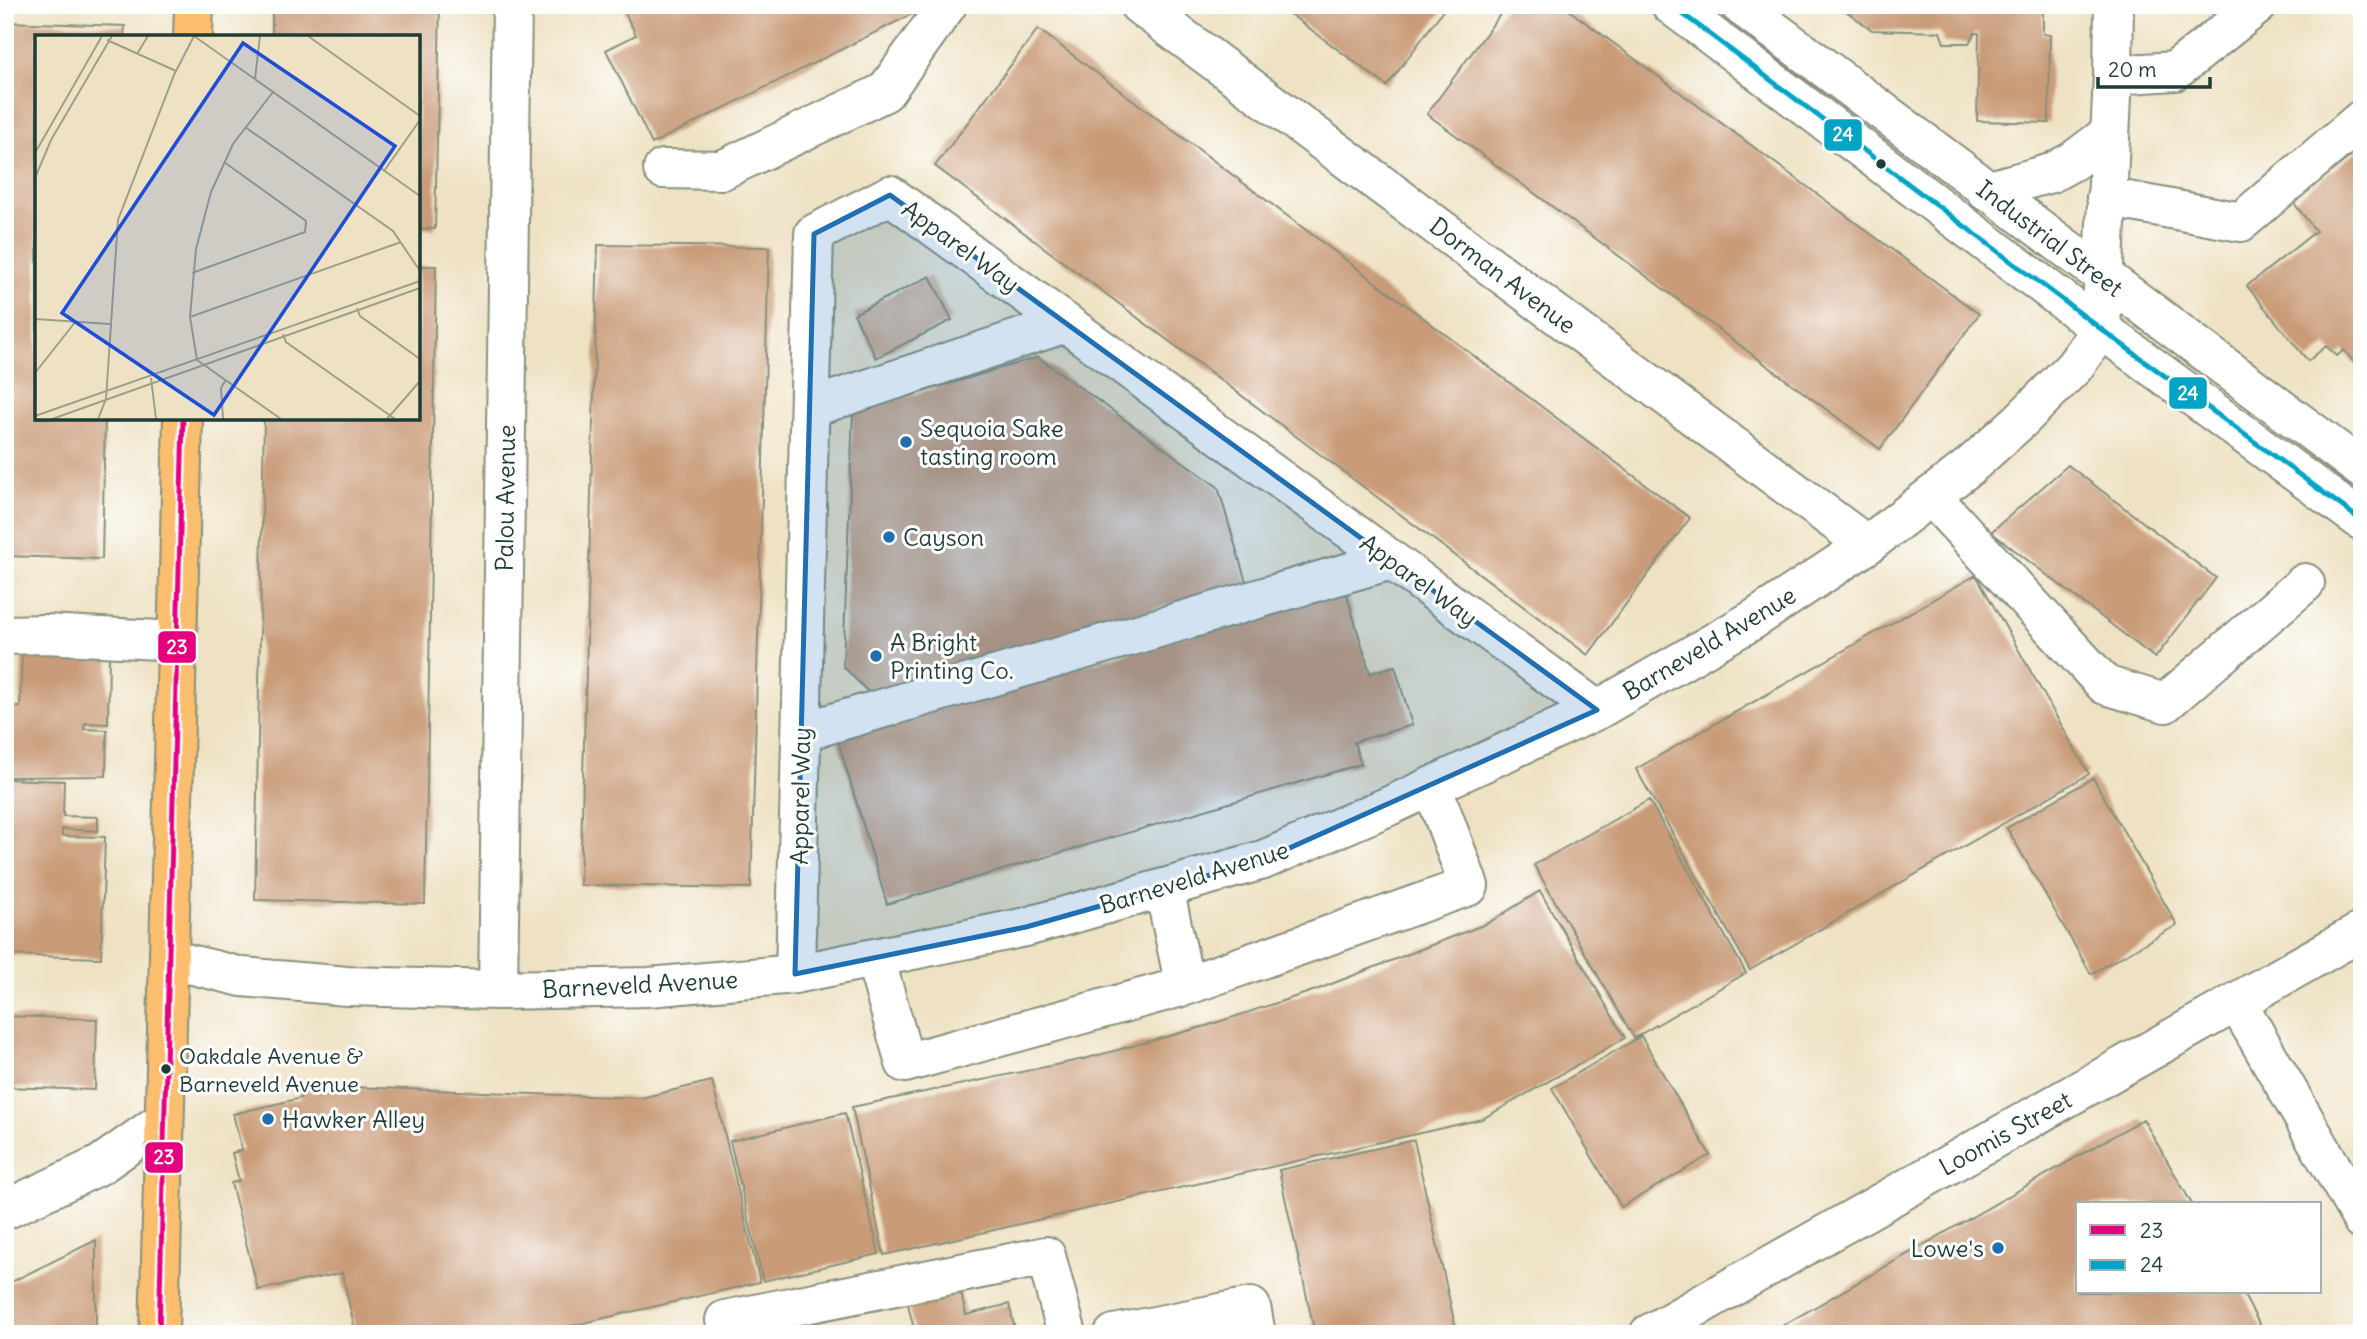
<svg xmlns="http://www.w3.org/2000/svg" width="2367" height="1339" font-family="Delius,sans-serif">
<style>
.building{fill:#c99b78}
.lines{fill:none;stroke-linecap:round;stroke-linejoin:round}
.minor-casing{stroke:#87907c;stroke-width:42}
.major-casing{stroke:#87907c;stroke-width:42}
.minor{stroke:#fff;stroke-width:38}
.major{stroke:#fbbd6e;stroke-width:38}
.bus-1-casing{stroke:#fff;stroke-width:10}
.bus-2-casing{stroke:#fff;stroke-width:10}
.bus-1{stroke:#e5007d;stroke-width:5}
.bus-2{stroke:#02a4c6;stroke-width:5}
.marked{fill:#1f6fb2;fill-opacity:0.2;stroke:#1f6fb2;stroke-width:5;stroke-linejoin:round}
.bus-dot{fill:#1f3d34;stroke:#fff;stroke-width:2.5}
.poi-dot{fill:#1f6fb2;stroke:#fff;stroke-width:2.5}
.labels{text-anchor:middle;dominant-baseline:central;stroke-width:6;stroke-linejoin:round;paint-order:stroke}
.bus-label{font-size:22px;fill:#1f3d34;stroke:#fff;text-anchor:start}
.street-label{font-size:24px;fill:#1f3d34;stroke:#fff}
.poi-label{font-size:24px;fill:#1f3d34;stroke:#fff;text-anchor:start}
.inset-road{fill:none;stroke:#9ca08a;stroke-width:2}
.view{fill:#1d4ed8;fill-opacity:0.15;stroke:#1d4ed8;stroke-width:3.5}
.inset-edge{fill:none;stroke:#1f3d34;stroke-width:3.5}
.line-badge{stroke:#fff;stroke-width:2.5}
.badge-label{font-size:19px;text-anchor:middle;font-weight:bold;fill:#fff}
</style>
<rect width="100%" height="100%" fill="#fff"/>
<filter id="ink" filterUnits="userSpaceOnUse"><feTurbulence type="fractalNoise" baseFrequency=".0143" numOctaves="2"/><feDisplacementMap in="SourceGraphic" scale="14" xChannelSelector="R" yChannelSelector="G"/><feConvolveMatrix kernelMatrix="1 2 1 2 8 2 1 2 1" color-interpolation-filters="sRGB"/></filter>
<filter id="wash" filterUnits="userSpaceOnUse"><feTurbulence type="fractalNoise" baseFrequency=".00686" numOctaves="4" result="noise"/><feDisplacementMap in="SourceGraphic" scale="28" xChannelSelector="R" yChannelSelector="G"/><feGaussianBlur stdDeviation="1.57" result="paint"/><feColorMatrix in="noise" values="0 0 0 0 0 0 0 0 0 0 0 0 0 0 0 0 0 1.4 0 .05"/><feComposite in="paint" operator="in"/></filter>
<g filter="url(#wash)">
<rect width="100%" height="100%" fill="#efe2c4"/>
<g id="blocks">
<!-- building -->
<path class="building" d="M272,5H440L435,229H418V37H272Z
M621,5H930L652,144L606,50L636,35Z
M1278,5H1447L1387,86Z
M1507,5H1562L1979,314L1880,449L1427,114Z
M1838,5H2043V34L2050,35L2049,123L1977,121L1979,33H1975L1969,43H1944L1940,32L1872,30Z
M5,22L125,26L124,37H37V418H105L102,559L5,556Z
M1038,29L1690,518L1588,655L935,166Z
M2362,147V373L2344,350L2337,356L2326,346L2308,361L2247,286L2316,231L2293,202Z
M598,245L769,247L751,888L580,885Z
M418,266H436L425,904L255,900L264,418H418Z
M930,276L952,320L876,358L854,314Z
M1038,357L1218,487L1246,582L869,693L843,666L853,413Z
M2068,465L2216,578L2155,658L1991,532Z
M1976,575L2089,774L1750,970L1636,769Z
M1345,589L1370,673L1395,666L1412,725L1354,742L1361,764L887,904L837,738Z
M22,651L109,654L108,724L85,723L84,729L107,730L106,776L5,777V707H20Z
M2093,778L2177,925L2091,974L2007,828Z
M5,779L64,781L63,816L98,817V831L62,829V836L105,837L101,958L5,955Z
M1649,800L1746,973L1634,1038L1534,865Z
M1540,891L1625,1038L1482,1119L884,1255L852,1107L1084,1059L1206,1026L1316,990L1488,923Z
M5,1016L97,1019L95,1090L5,1087Z
M1641,1036L1710,1155L1621,1207L1552,1088Z
M712,1081L760,1282L536,1334H356L342,1273L258,1290L231,1183L239,1181L232,1153L242,1150L233,1114L301,1098L298,1085L641,1098Z
M845,1113L879,1254L763,1281L730,1141Z
M2143,1119L2192,1204H2078V1292H2242L2265,1334H1768Z
M1414,1140L1457,1334H1315L1279,1170Z
M96,1240V1334H5V1285Z
M958,1280L966,1315L1009,1304L1016,1334H897L914,1329L905,1292Z"/>
</g>
</g>
<g filter="url(#ink)">
<use href="#blocks" fill-opacity="0" stroke="#87907c" stroke-width="2"/>
<g class="lines">
<defs>
<path id="minor" d="M1139,5L1867,545
M1671,5L2101,329L2362,521
M1740,5L2362,469
M2113,75L2175,71L2258,5
M663,169L722,170L885,92L947,5
M1986,191L2051,173L2073,161L2110,133
M2106,197L2241,222L2362,119
M810,408L1066,323
M1931,496L2105,685L2165,703L2305,583
M5,635L45,634L177,641
M802,732L1391,560
M875,958L905,1063L1185,986L1164,888
M169,959L242,977L347,986L498,990L649,987L795,974L1026,927L1263,860L1389,806L1597,710L1753,620L1867,545L1970,466L2020,421L2074,367L2101,329L2113,75L2114,5
M795,974L814,234L890,195L1597,710
M1185,986L1469,886L1432,786
M498,990L512,5
M2237,1002L2362,1220
M5,1210L100,1165L164,1120
M728,1334L725,1320L1046,1256L1067,1334
M1114,1334L1251,1307L1256,1334
M1649,1334L2362,931"/>
<path id="major" d="M193,37L194,5
M159,1334L183,418"/>
</defs>
<!-- minor casing -->
<use href="#minor" class="minor-casing"/>
<!-- major casing -->
<use href="#major" class="major-casing"/>
<!-- minor -->
<use href="#minor" class="minor"/>
<!-- major -->
<use href="#major" class="major"/>
<defs>
<path id="bus-1" d="M159,1334L183,418"/>
<path id="bus-2" d="M1671,5L2101,329L2362,521"/>
</defs>
<!-- bus-1 casing -->
<use href="#bus-1" class="bus-1-casing"/>
<!-- bus-2 casing -->
<use href="#bus-2" class="bus-2-casing"/>
<!-- bus-1 -->
<use href="#bus-1" class="bus-1"/>
<!-- bus-2 -->
<use href="#bus-2" class="bus-2"/>
</g>
</g>
<!-- marked area -->
<path class="marked" d="M890,195L1597,710L1263,860L1026,927L795,974L814,234Z"/>
<!-- markers -->
<g class="bus-dot">
<circle cx="1881" cy="164" r="6"/>
<circle cx="166" cy="1069" r="6"/>
</g>
<g class="poi-dot">
<circle cx="906" cy="442" r="7"/>
<circle cx="889" cy="537" r="7"/>
<circle cx="876" cy="656" r="7"/>
<circle cx="268" cy="1119" r="7"/>
<circle cx="1998" cy="1248" r="7"/>
</g>
<g class="labels">
<!-- bus labels -->
<g class="bus-label">
<text x="179" y="1056">Oakdale Avenue &amp;<tspan x="179" dy="28">Barneveld Avenue</tspan></text>
</g>
<!-- street labels -->
<g class="street-label">
<text transform="translate(2050 238) rotate(37)">Industrial Street</text>
<text transform="translate(961 246) rotate(36)">Apparel Way</text>
<text transform="translate(1503 275) rotate(37)">Dorman Avenue</text>
<text transform="translate(505 498) rotate(-89)">Palou Avenue</text>
<text transform="translate(1419 580) rotate(36)">Apparel Way</text>
<text transform="translate(1709 643) rotate(-31)">Barneveld Avenue</text>
<text transform="translate(800 796) rotate(-89)">Apparel Way</text>
<text transform="translate(1194 877) rotate(-17)">Barneveld Avenue</text>
<text transform="translate(640 984) rotate(-3)">Barneveld Avenue</text>
<text transform="translate(2005 1133) rotate(-29)">Loomis Street</text>
</g>
<!-- poi labels -->
<g class="poi-label">
<text x="920" y="428">Sequoia Sake<tspan x="920" dy="28">tasting room</tspan></text>
<text x="903" y="537">Cayson</text>
<text x="890" y="642">A Bright<tspan x="890" dy="28">Printing Co.</tspan></text>
<text x="282" y="1119">Hawker Alley</text>
<text x="1984" y="1248" text-anchor="end">Lowe's</text>
</g>
</g>
<!-- overview -->
<g transform="translate(35 35)">
<rect width="385" height="385" fill="#efe2c4"/>
<path class="inset-road" d="M159,1L385,161M273,1L385,81M72,5L141,36M102,19L113,1M220,44L225,1M238,57L198,109L176,157L161,214L155,282L162,325L246,384M210,92L358,196L385,236M0,118L67,1M349,136L385,85M0,143L16,105L77,1M157,238L270,197L271,186L189,127M322,273L325,281L385,324M155,282L366,207M0,284L75,289M248,299L251,307L360,384M0,338L41,286M116,343L121,384M0,381L385,246M17,384L385,253M63,384L71,364L83,185L139,40L159,1M188,384L186,353L190,346M352,384L385,346"/>
<path class="view" d="M208,8L360,111L179,380L27,278Z"/>
<rect width="385" height="385" class="inset-edge"/>
</g>
<g class="line-badge">
<rect x="1823" y="118" width="40" height="34" rx="7" fill="#02a4c6"/>
<rect x="2168" y="376" width="40" height="34" rx="7" fill="#02a4c6"/>
<rect x="157" y="630" width="40" height="34" rx="7" fill="#e5007d"/>
<rect x="144" y="1141" width="40" height="33" rx="7" fill="#e5007d"/>
</g>
<g class="badge-label">
<text x="1843" y="141">24</text>
<text x="2188" y="400">24</text>
<text x="177" y="654">23</text>
<text x="164" y="1164">23</text>
</g>
<!-- margin -->
<rect width="2367" height="1339" fill="none" stroke="#fff" stroke-width="28"/>
<!-- legend -->
<rect x="2076" y="1202" width="245" height="91" fill="#ffffff" stroke="#a5b1ae" stroke-width="2"/>
<rect x="2090" y="1225" width="35" height="10" fill="#e5007d" stroke="#a5b1ae" stroke-width="2"/>
<text x="2140" y="1238" font-size="21" fill="#1f3d34">23</text>
<rect x="2090" y="1260" width="35" height="10" fill="#02a4c6" stroke="#a5b1ae" stroke-width="2"/>
<text x="2140" y="1272" font-size="21" fill="#1f3d34">24</text>
<!-- scale -->
<path d="M2098 77v10h112v-10" fill="none" stroke="#1f3d34" stroke-width="3.5"/>
<text x="2108" y="77" font-size="21" fill="#1f3d34" stroke="#ffffff" stroke-width="5" paint-order="stroke">20 m</text>
</svg>
